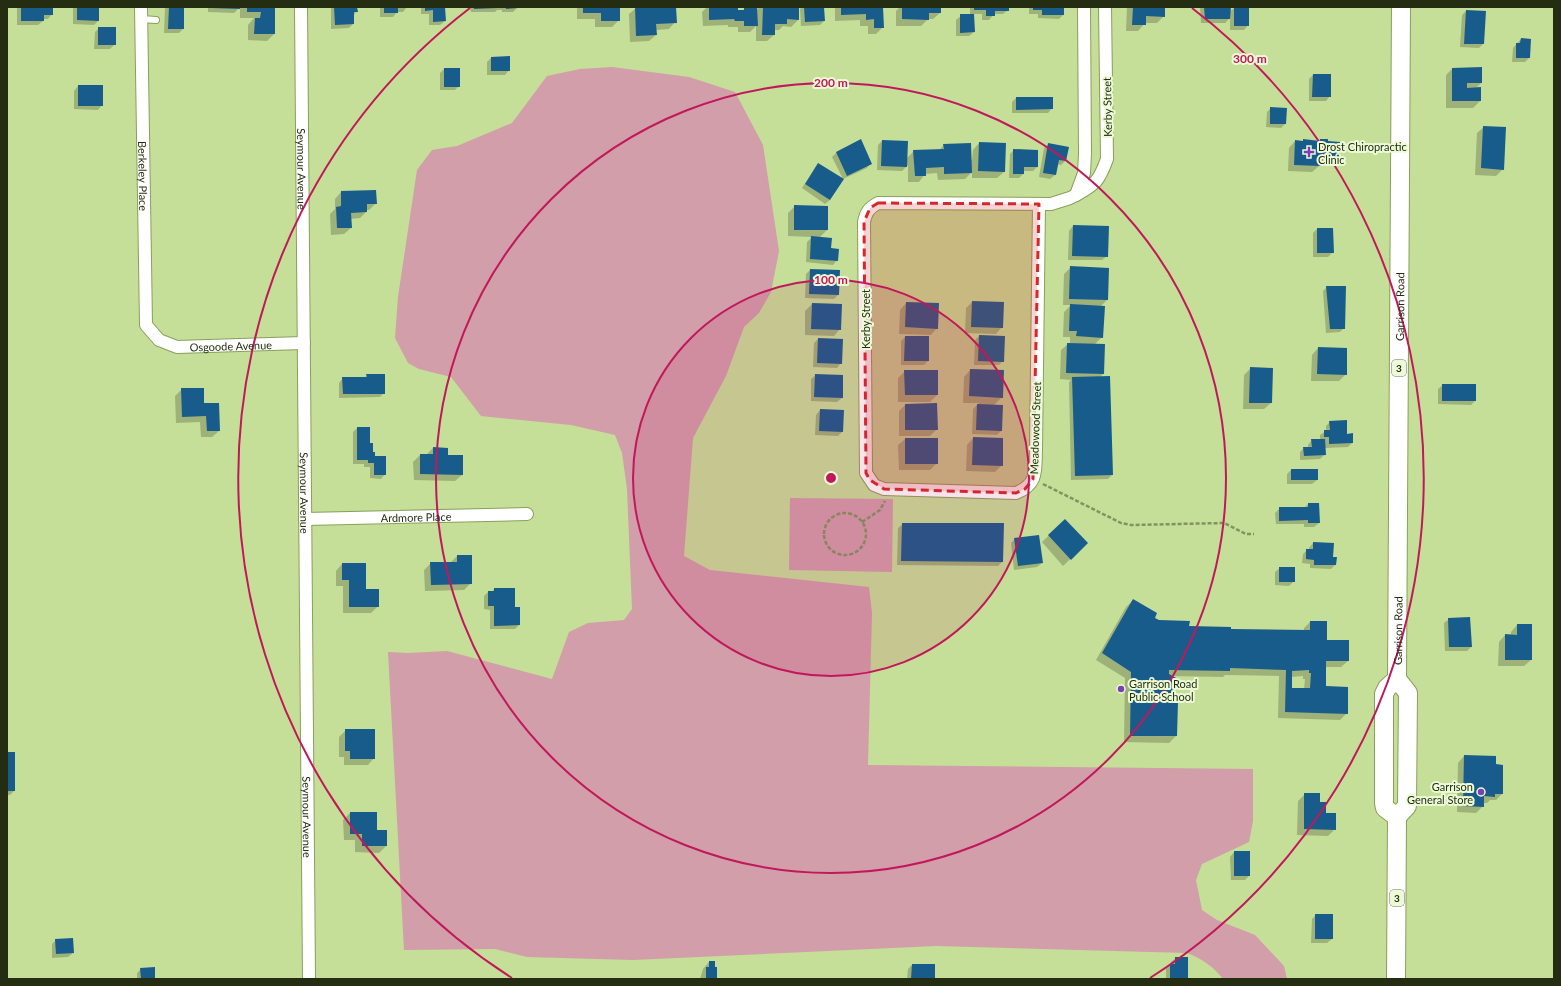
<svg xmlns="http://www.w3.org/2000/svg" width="1561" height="986" font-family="Lato,sans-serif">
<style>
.green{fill:#d19ea9}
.shadow{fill:#0003;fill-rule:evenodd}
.building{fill:#185c8c;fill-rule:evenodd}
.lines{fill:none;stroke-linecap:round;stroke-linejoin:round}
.lane-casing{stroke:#89a05c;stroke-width:8}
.street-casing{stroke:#89a05c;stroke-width:14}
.primary-casing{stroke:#89a05c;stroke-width:20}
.path{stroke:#81945f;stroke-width:2.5;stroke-dasharray:4 2;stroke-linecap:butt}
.lane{stroke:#fff;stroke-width:6}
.street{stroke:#fff;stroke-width:12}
.primary{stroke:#fff;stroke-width:18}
.marked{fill:#d62828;fill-opacity:0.2;stroke:#d62828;stroke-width:3;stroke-dasharray:8 5;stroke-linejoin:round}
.ring{fill:none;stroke:#c2185b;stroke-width:2}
.poi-dot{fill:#7b3fb5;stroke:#edfad7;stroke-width:1.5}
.labels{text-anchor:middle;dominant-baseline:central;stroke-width:4;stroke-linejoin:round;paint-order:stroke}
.shield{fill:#edfad7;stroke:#606a4c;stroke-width:1}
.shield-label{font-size:10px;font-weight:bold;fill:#242d11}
.street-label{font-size:11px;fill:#242d11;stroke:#edfad7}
.poi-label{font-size:11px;fill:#242d11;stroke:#edfad7;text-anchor:start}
.centre{fill:#c2185b;stroke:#edfad7;stroke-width:2}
.ring-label{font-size:12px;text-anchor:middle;font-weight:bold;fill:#c2185b;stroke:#edfad7;stroke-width:4;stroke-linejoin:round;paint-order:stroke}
</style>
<rect width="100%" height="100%" fill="#c5de98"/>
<!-- green -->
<path class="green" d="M612,67L689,77L735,92L763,145L779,251L771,292L759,313L744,327L726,376L693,438L684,556L710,570L869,587L872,613L868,765L1253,769V821L1249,842L1202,864L1196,880L1202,910L1217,920L1255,935L1284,966L1287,979H1223C1214,967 1201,958 1187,953L936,946L633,960L527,957L495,949L404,950L388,652L408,653L447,651L552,679L569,632L588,623L624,620L632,609L627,489L622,453L615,435L571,425L481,416L451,377L419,369L408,363L395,338L398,297L417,170L432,150L457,146L512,123L547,76L580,69Z
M790,498L893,499L892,572L789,570Z"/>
<!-- shadow -->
<path class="shadow" d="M17,7H52V14L48,19H43V21L38,25H17Z
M73,7H98V21L94,25L73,24Z
M165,7H183V29L179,33H164Z
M208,7H274V34L267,41L248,40V25L254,18H240V7L234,13L208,12Z
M331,7H356V12L353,16V24L349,28L331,29Z
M380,7H407L403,12H397L393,17H380Z
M421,7H444L445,21L440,25H429V14H421Z
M470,7H517V8L513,12H502V10H497L495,12H471Z
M577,7H619V20L612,27H595V19H577Z
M675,7V22L669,29L656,30V35L649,41L630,42L629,14L636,8Z
M707,7H737V12L742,11L744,9H757L759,7H798V20L791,27L783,26L779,30H774V35L767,41H756V26L750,32H738V27H728V25L703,26L702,12Z
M802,7H823L824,21L820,25L801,26L800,9Z
M835,7H882L883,27L876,34H868V26H860V20L835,21Z
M900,7H940V13L933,19H928L921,26H896V11Z
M970,7H1008V10L1003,14H994L989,20H982V14H973L974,32L969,36H956V20L961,16L970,15Z
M1029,7H1063V15L1059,19L1038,18V14H1029Z
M1127,7H1164V16L1157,23H1145L1138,31H1126Z
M1200,7H1230L1229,12L1234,8L1248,25L1244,30H1230V18L1225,23H1201Z
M1466,11L1483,44L1479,48L1460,47L1462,15Z
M99,28L114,45L110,49H94L95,32Z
M1521,39L1529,58L1525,62H1512L1513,48Z
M491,58L509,70L505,75H487V62Z
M444,69H459V86L455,90H440V73Z
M1452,69L1481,83L1475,89L1480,101L1473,108H1446V75Z
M1313,75L1330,96L1326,101H1309V79Z
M78,86L102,105L98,110L74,109V91Z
M1016,98L1052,108L1048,113H1012V102Z
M1271,108L1285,124L1281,128L1266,127L1267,112Z
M1484,127L1503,169L1496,176L1475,175L1477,133Z
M1304,140L1318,142L1320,140L1338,159L1332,166H1319L1312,172L1288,171L1289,148L1295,141L1302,142Z
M861,141L871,163L867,168L843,179L832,157L836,153Z
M882,141L906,159L914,151L939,150L944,145L972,160L973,150L979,143L1004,172L997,178H972V172L965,179L938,180L937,173L925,174L919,182H908V165L902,171L877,170L878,145Z
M1049,144L1065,161L1061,165L1057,164L1055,175L1050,179L1039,177L1044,148Z
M1014,150L1037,151V167L1033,171H1023V174L1019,178H1009L1010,154Z
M818,164L830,200L825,204L802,188Z
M341,192L376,203L369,210H366V212L360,218L350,219L351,228L344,234L331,235L330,214L335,209V199Z
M795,206L827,207V230L819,238L830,249L837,260L833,265L806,262L807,242L812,237L788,236V213Z
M1073,226L1107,256L1102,260H1068L1069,231Z
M1317,229L1333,252L1328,257H1313V233Z
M1071,267L1107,300L1100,307L1102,337L1095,344L1103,374L1100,377L1112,475L1108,479L1071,480L1069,382L1071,380L1060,379L1061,350L1068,344H1070V337H1063L1064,312L1071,305H1063L1064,274Z
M810,270L838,295L834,299L805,298L806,274Z
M1327,287L1344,328L1340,332L1326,333L1323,291Z
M972,302L1002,327L996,334L965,333L966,308Z
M906,303L937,328L931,335L899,334L900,310Z
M812,304L840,329L834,336L805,335V311Z
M979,336L1003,361L999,365H974L975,340Z
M905,337L928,361L924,365H901V341Z
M818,339L841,363L837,368L813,367L814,343Z
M1318,348L1346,374L1339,381H1311L1312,355Z
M1251,368L1271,403L1264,409H1243L1244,375Z
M970,370L1002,397L994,405L1001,431L997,435L972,434L973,409L979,403H963L964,377Z
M905,371L937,395L930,402H898V378Z
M367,375L384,393L380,397L339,398V383L343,378H364Z
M816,375L842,376V398L837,402L811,401V379Z
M1443,385L1475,401L1471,405L1438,404V389Z
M182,389L203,404L219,431L212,437H201L200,422L176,423L175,396Z
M905,405L937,429L930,436H899V411Z
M820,410L842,432L838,436L815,435L816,415Z
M1330,422L1346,435L1352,443L1348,447L1324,448L1325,454L1320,459L1300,460V452L1304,448H1308V445L1312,440H1320V435L1326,431V426Z
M357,428L369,444L374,457L385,474L381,479L370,478V467H364V464H353V432Z
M973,438L1002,465L995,472L966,471L967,445Z
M905,439L937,463L930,470H899L898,445Z
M433,448L447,456L462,475L455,481L414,480L413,462L420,455H426Z
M1291,470H1317V480L1312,484H1287V474Z
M1308,504L1319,523L1314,527H1304V524H1276L1275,513L1280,508H1304Z
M1065,520L1087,543L1063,566L1042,542Z
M903,524L1002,562L998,566L897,565L898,528Z
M1015,539L1042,563L1037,567L1014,570L1011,543Z
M1313,543L1332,558L1335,565L1331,569L1310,568V564L1302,563L1303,554L1307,550H1309V548Z
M457,556L471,583L464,590L425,591L424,570L431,563H450Z
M342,564L378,606L371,613H343V586H336V571Z
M1280,568L1294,581L1289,586L1275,585V572Z
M494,589L514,608L519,625L515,629H490V610L484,609V596L488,592H492Z
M1133,600L1153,618L1159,621L1188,627L1229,630L1304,631V628L1310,622L1326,641L1348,661L1341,667H1325V687L1347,713L1340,720L1278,718L1279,676L1225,675L1223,677L1171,676L1174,684V703H1177L1176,736L1169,743L1124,742L1125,678L1096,660L1126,607ZM1303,676V679H1305L1304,689H1290L1291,677Z
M1449,619L1471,629V647L1467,651H1445L1444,623Z
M1517,625L1531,660L1524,666H1498L1499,642L1505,635L1511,636V632Z
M346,730L374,758L368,765H344V757H339V737Z
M7,753L14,791L10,795H7Z
M1464,756L1495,765L1502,794L1496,800H1490L1487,803H1483V806L1476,813L1457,812L1458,763Z
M1305,794L1319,803L1335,829L1328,836L1297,835L1298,801Z
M350,813L376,831L386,846L379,853L355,852V840H344L343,820Z
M1234,852L1249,876L1245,880H1231L1230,857Z
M1316,915L1332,939L1327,943H1311L1312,919Z
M56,940L73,953L68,957L52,958V944Z
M1176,958L1186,979H1166V969L1171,965V962Z
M709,962L716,979H700L703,969Z
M912,965L934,979H907L908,969Z
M141,969L154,979H137V973Z"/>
<!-- building -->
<path class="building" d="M21,7H53V15H44V21H21Z
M77,7H99V21L77,20Z
M169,7H184V29H168Z
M212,7H240V9L212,8Z
M247,7H275V34H254L255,18H260L261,12H247Z
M334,7H357L358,12H354V24L335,25Z
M384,7H398V13H384Z
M425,7H445L446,21L433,22V10L425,11Z
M474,7H497V8L474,9Z
M506,7H518V8L506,9Z
M583,7H620V21H601V13H583Z
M635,7H676L677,23L656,24L657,35L636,36Z
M709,7H738V10H744V8H757L758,26H744V21H735L734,19L709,20Z
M763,7H799V20L787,19V24H775V35H762Z
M804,7H824L825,21L805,22Z
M841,7H883L884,28H874V19L866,20V14L841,15Z
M902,7H941V13H929V20L902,19Z
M974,7H1009V11H995V16H986V10H974Z
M1033,7H1064V15H1042V10H1033Z
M1133,7H1165V17L1146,16V25H1132Z
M1204,7H1231L1230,19H1205Z
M1234,7H1249V26H1234Z
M1466,10L1486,11L1484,44H1464Z
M960,14H974L975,32L960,33Z
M98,27H116V45H98Z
M1521,38L1531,39L1530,58H1516V43H1520Z
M510,56V71H491V57Z
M1482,67V83H1467V88L1481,87V101H1452V68Z
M444,68H460V87H444Z
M1313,74H1331V97H1312Z
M78,85H103V106H78Z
M1016,97H1053V109L1016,110Z
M1270,107L1287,108L1286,124H1270Z
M1483,126L1506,127L1504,170L1481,168Z
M861,139L872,164L847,176L836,152Z
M1303,139L1320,141V139H1328V141L1340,142L1339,160L1320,159V166L1294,165L1295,140L1303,141Z
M882,140L908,141L907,167L881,166Z
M979,142L1006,143L1005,172L978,171Z
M971,143L972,173L944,174V167L926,168V176H915L913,150L944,149L943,144Z
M1048,143L1069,147L1066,161L1059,160L1056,175L1043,173Z
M1013,149L1038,150V167H1024V174H1013Z
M818,163L844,179L830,200L805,184Z
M376,190L377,204H367V212L351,213L352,228H337L336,207L341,206V191Z
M794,205L828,206V230H794Z
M1073,225L1109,226L1108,257L1072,256Z
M1317,228H1333L1334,253H1317Z
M811,236L832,238L831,248L839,249L838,261L810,259Z
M1070,266L1109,268L1108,300L1069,299Z
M810,269L840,270L839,295L809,294Z
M1326,286H1346L1345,329H1330Z
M972,301L1004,302L1003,328L971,327Z
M906,302L939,303L938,329L905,327Z
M812,303L842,304L841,330L811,329Z
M1070,304L1105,306L1103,338L1076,336L1077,331H1069Z
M979,335L1005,336L1004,362L978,361Z
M905,336H929V361H904Z
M818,338L843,339L842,364L817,363Z
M1067,343L1105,344L1104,374L1066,373Z
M1318,347L1347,348V375L1317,374Z
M1250,367L1273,368L1272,403H1249Z
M970,369L1004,370L1003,398L969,396Z
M904,370H938V395H905Z
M366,374H385V394H343L342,377H367Z
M815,374L843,375V398L814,397Z
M1110,376L1113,475L1075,476L1072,377Z
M1442,384H1476V401H1442Z
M181,388H204V403H219L220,431H207L206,416L182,417Z
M937,403L938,430H905V404Z
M977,404L1003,405L1002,431L976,430Z
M820,409L844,410L843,432L819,431Z
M1347,420V434L1353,433V443L1329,444V437H1324V430H1330L1329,421Z
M357,427H370V443H373V452H375V456H386V475H374V463H368V460H357Z
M973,437L1003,438V466L972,465Z
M905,438H938V464H905Z
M1311,439H1325L1326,455L1304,456L1303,447H1312Z
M433,447L448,448V455H463V475L420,474V454H433Z
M1291,469H1318V480H1291Z
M1308,503H1319L1320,523H1308V520L1279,521V507H1308Z
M1065,519L1088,543L1071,560L1048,535Z
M902,523H1004L1003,562L901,561Z
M1039,535L1043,563L1018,566L1014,538Z
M1313,542L1334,543L1333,557H1337L1336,565H1314V560L1306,559V549H1313Z
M457,555H472V584L431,585L430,562H457Z
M342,563H366V589H379V607H349V580H342Z
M1279,567H1295V582H1279Z
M494,588H515V607H520V625L494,626V606H488V591H494Z
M1133,599L1157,613L1155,618L1159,620L1190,621L1189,626L1231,627V629L1310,630V621H1327V640H1349V661H1326V686L1348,687V714L1285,712L1286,670L1230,668V671L1169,670V674L1178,679L1175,685V702H1178L1177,736H1130L1131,672L1102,653ZM1309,670V673H1311L1310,688H1292V671Z
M1470,617L1472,647H1449L1448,618Z
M1517,624H1532V660H1505V634L1517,635Z
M345,729H375V759H350V751H345Z
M7,752H15V791H7Z
M1464,755L1496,756V764L1503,765V794H1495V797L1484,796V807L1463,806Z
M1304,793H1320V802H1326V813H1336V830L1304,829Z
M350,812H377V830H387V846H362V834H350Z
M1234,851H1250V876H1234Z
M1315,914H1333V939H1315Z
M73,938L74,953L56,954L55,939Z
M1175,957H1188V979H1170V964H1175Z
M709,961H715V967H717V979H706V967H709Z
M912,964H935V979H911Z
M155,967V979H141L140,968Z"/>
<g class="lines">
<defs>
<path id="lane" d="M141,19L156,20"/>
<g id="street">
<path id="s1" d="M141,7L146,325L159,340L177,347L304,343"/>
<path id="s2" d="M301,7L309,979"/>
<path d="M1084,7L1085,154L1084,173L1076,195C1096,184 1099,181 1107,159L1105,7"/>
<path d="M1039,204L1036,448C1035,469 1039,484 1016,493L884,489L874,485L866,473L864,222C866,212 869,208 878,203L1051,204L1070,198L1076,195"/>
<path id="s3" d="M305,519L527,514"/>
</g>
<g id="primary">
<path d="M1397,817L1385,808L1384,803V694L1387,688L1397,679"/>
<path id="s4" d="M1396,979L1397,817L1407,806L1408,693L1397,679L1401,7"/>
</g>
</defs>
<!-- lane casing -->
<use href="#lane" class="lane-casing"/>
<!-- street casing -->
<use href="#street" class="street-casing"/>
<!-- primary casing -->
<use href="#primary" class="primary-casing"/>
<!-- path -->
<path class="path" d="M1043,484L1121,523L1131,525L1224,523L1246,534H1254
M824 534a21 21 0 1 1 42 0a21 21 0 1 1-42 0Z
M862,522L880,510L885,501"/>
<!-- lane -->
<use href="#lane" class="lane"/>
<!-- street -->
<use href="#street" class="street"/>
<!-- primary -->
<use href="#primary" class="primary"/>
</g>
<!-- marked area -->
<path class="marked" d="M878,203L1039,204L1033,479L1025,489L1016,493L884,489L870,480L866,473L864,222L870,208Z"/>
<!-- distance rings -->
<circle cx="831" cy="478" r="198" fill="#c2185b" fill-opacity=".12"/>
<g class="ring">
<circle cx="831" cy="478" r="198"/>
<circle cx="831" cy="478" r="395"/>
<path d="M512 978A593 593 0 0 1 470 8M1192 8A593 593 0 0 1 1150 978"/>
</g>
<!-- markers -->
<g class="poi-dot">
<path d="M1307 146h4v4h4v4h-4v4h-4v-4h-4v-4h4z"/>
<circle cx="1121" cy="689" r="4"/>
<circle cx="1481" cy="792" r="4"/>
</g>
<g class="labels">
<!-- shield labels -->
<g class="shield">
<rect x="1392" y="360" width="14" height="16" rx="3"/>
<rect x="1390" y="890" width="14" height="16" rx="3"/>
</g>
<g class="shield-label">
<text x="1399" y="368">3</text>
<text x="1397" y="898">3</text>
</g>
<!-- street labels -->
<g class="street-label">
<text transform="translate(1107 107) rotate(-91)">Kerby Street</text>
<text stroke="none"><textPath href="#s2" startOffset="162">Seymour Avenue</textPath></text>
<text stroke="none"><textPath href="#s1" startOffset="169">Berkeley Place</textPath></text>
<text stroke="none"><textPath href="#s4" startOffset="680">Garrison Road</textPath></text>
<text transform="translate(865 319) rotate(-90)">Kerby Street</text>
<text stroke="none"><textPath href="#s1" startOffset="411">Osgoode Avenue</textPath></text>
<text transform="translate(1035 428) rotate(-88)">Meadowood Street</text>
<text stroke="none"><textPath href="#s2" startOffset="486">Seymour Avenue</textPath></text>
<text stroke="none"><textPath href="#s3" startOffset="111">Ardmore Place</textPath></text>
<text stroke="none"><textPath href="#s4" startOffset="356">Garrison Road</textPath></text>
<text stroke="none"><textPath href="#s2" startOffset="810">Seymour Avenue</textPath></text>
</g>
<!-- poi labels -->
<g class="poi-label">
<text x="1318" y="146">Drost Chiropractic<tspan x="1318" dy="13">Clinic</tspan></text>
<text x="1129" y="683">Garrison Road<tspan x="1129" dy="13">Public School</tspan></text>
<text x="1473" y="786" text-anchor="end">Garrison<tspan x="1473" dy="13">General Store</tspan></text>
</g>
</g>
<circle cx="831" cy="478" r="6" class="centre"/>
<g class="ring-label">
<text x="1250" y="63">300 m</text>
<text x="831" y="87">200 m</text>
<text x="831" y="284">100 m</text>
</g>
<!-- border -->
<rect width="1561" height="986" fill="none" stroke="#242d11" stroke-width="16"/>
</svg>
